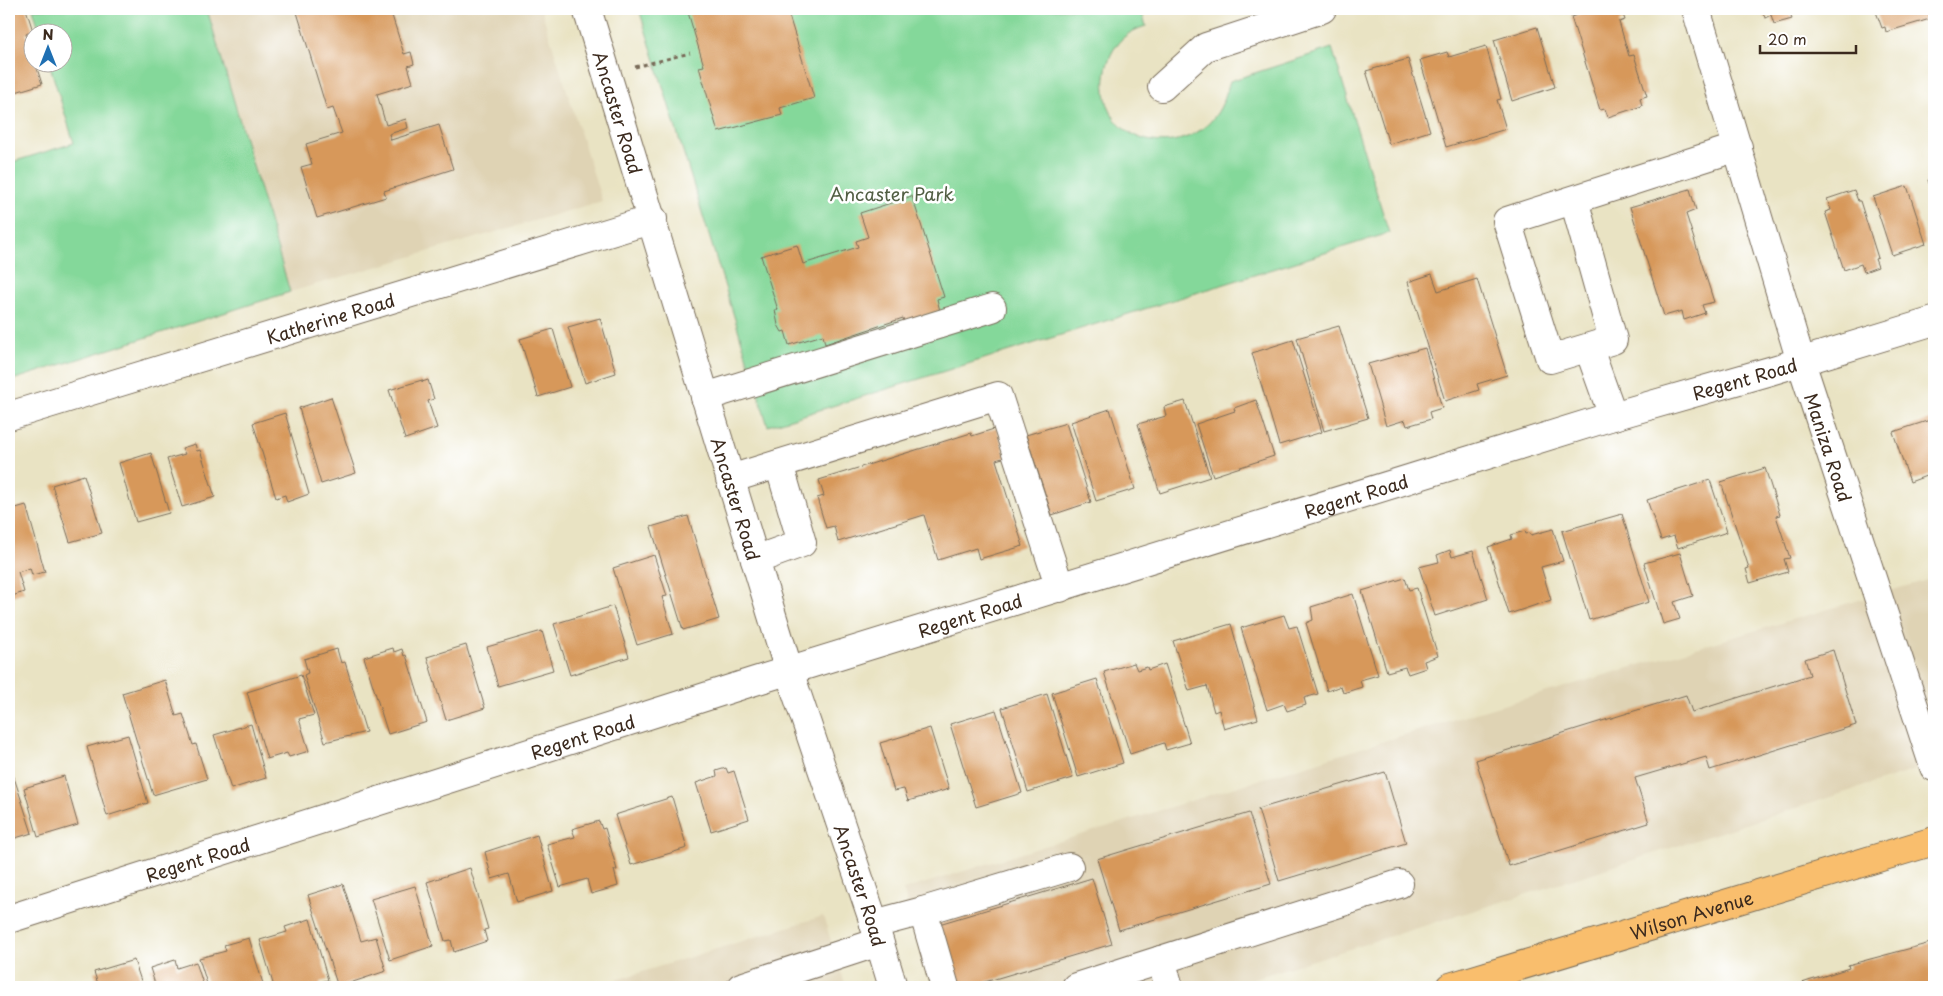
<svg xmlns="http://www.w3.org/2000/svg" width="1943" height="996" font-family="'Playpen Sans',sans-serif">
<style>
.built{fill:#dfd3b4}
.green{fill:#84d89a;stroke:#60815c}
.building{fill:#d7985a}
.lines{fill:none;stroke-linecap:round;stroke-linejoin:round}
.minor-casing{stroke:#786b58;stroke-width:30}
.major-casing{stroke:#786b58;stroke-width:30}
.path{stroke:#786b58;stroke-width:3;stroke-dasharray:4 4;stroke-linecap:butt}
.minor{stroke:#fff;stroke-width:28}
.major{stroke:#f9be6d;stroke-width:28}
.labels{text-anchor:middle;dominant-baseline:central;stroke-width:5;stroke-linejoin:round;paint-order:stroke}
.street-label{font-size:18px;fill:#3b2a1e;stroke:#fff}
.park-label{font-size:18px;fill:#515e43;stroke:#fff}
</style>
<rect width="100%" height="100%" fill="#fff"/>
<filter id="ink" filterUnits="userSpaceOnUse"><feTurbulence type="fractalNoise" baseFrequency=".02" numOctaves="2"/><feDisplacementMap in="SourceGraphic" scale="10" xChannelSelector="R" yChannelSelector="G"/><feConvolveMatrix kernelMatrix="1 2 1 2 8 2 1 2 1" color-interpolation-filters="sRGB"/></filter>
<filter id="wash" filterUnits="userSpaceOnUse"><feTurbulence type="fractalNoise" baseFrequency=".0096" numOctaves="4" result="noise"/><feDisplacementMap in="SourceGraphic" scale="20" xChannelSelector="R" yChannelSelector="G"/><feGaussianBlur stdDeviation="1.12" result="paint"/><feColorMatrix in="noise" values="0 0 0 0 0 0 0 0 0 0 0 0 0 0 0 0 0 1.4 0 .05"/><feComposite in="paint" operator="in"/></filter>
<g filter="url(#wash)">
<rect width="100%" height="100%" fill="#e9e3c3"/>
<!-- built -->
<path class="built" d="M207,9H541L602,201L290,292Z
M1934,578V764L1511,899L1226,987H934L903,890L1452,720Z
M823,916L846,987H593Z"/>
<!-- green -->
<path class="green" d="M33,9H207L290,292L9,381V163L74,143L49,63L62,62V32H40Z
M639,9H1141L1146,26C1136,29 1126,34 1120,41C1099,64 1099,108 1123,128C1150,151 1195,144 1215,116C1223,106 1226,93 1230,81L1332,48L1389,233L768,426Z"/>
<g id="blocks">
<!-- building -->
<path class="building" d="M9,9H26L33,31L26,34L32,54V62H35L42,84L9,94Z
M296,9H390L404,54L411,52L414,64L408,66L413,83L377,94L386,125L406,119L408,128L389,134L391,140L439,125L453,169L384,191L386,197L317,218L301,167L312,164L306,144L342,133L333,108L327,110Z
M687,9H787L814,98L780,108L782,115L718,132L699,67L704,66Z
M1593,9H1621L1625,20L1619,22L1629,56L1634,55L1647,96L1640,98L1642,106L1608,117L1605,109L1600,110L1571,17Z
M1762,9H1788L1792,19L1774,24L1771,15L1765,18Z
M1875,9H1931L1932,13L1929,14L1930,19L1886,32L1885,27L1882,28Z
M1537,27L1555,87L1512,101L1494,40Z
M1486,46L1501,99L1497,100L1506,129L1446,147L1420,60L1447,52L1449,57Z
M1408,59L1430,131L1389,144L1366,71Z
M1934,178V197L1928,180Z
M1907,186L1926,244L1892,255L1873,197Z
M1690,189L1696,210L1686,214L1714,302L1702,305L1705,313L1684,320L1682,311L1664,316L1630,207Z
M1854,190L1858,201H1860L1878,258L1875,259L1878,267L1864,272L1861,264L1844,270L1825,212L1831,210L1827,199Z
M912,196L944,297L937,299L940,311L904,322L903,318L825,344L823,335L789,345L785,331L782,332L778,325L775,310H778L761,256L797,245L803,264L858,247L856,241L868,237L860,213Z
M1432,274L1438,291L1477,279L1507,375L1477,384L1479,390L1445,401L1408,282Z
M600,318L616,373L585,383L568,327Z
M1339,326L1368,418L1324,431L1297,338Z
M553,329L570,387L538,397L520,339Z
M1293,340L1322,432L1279,445L1252,353Z
M1425,348L1442,408L1429,412L1431,419L1407,426L1405,420L1386,426L1368,364Z
M422,380V382L428,380L434,399L428,401L437,428L405,439L389,390Z
M331,397L356,473L321,484L299,408Z
M1256,400L1274,456L1213,476L1196,424L1235,411L1234,408Z
M1185,401L1210,477L1160,493L1138,424L1166,416L1164,407Z
M1110,409L1135,489L1096,501L1071,422Z
M285,413L309,494L287,502L285,495L276,498L253,423Z
M1933,419L1934,473L1910,482L1893,432Z
M1066,423L1091,502L1052,515L1026,435Z
M997,428L1006,457L996,460L1023,546L979,559L976,548L938,560L924,515L838,542L834,526L826,528L817,498L824,496L819,480L971,433L972,436Z
M195,444L197,451L200,450L215,497L182,507L167,459L185,454L182,448Z
M151,453L169,513L136,522L119,463Z
M1765,468L1780,515L1776,516L1790,558L1784,559L1788,572L1750,583L1746,569L1749,568L1721,482Z
M84,475L102,533L70,542L52,485Z
M1710,480L1727,532L1678,548L1674,536L1661,540L1647,500Z
M26,505L45,572L32,575L30,568L18,572L24,592L9,597V510Z
M1622,514L1649,602L1589,620L1562,531Z
M688,516L719,619L683,630L651,527Z
M1553,529L1563,561L1541,567L1551,600L1509,614L1488,547L1512,539L1511,535L1525,531L1526,534L1530,533L1531,535Z
M1450,550L1452,557L1473,551L1488,599L1435,616L1419,567L1439,562L1437,555Z
M1680,553L1693,596L1674,602L1680,619L1663,624L1644,563Z
M654,555L667,596L662,597L673,634L637,645L613,568Z
M1405,578L1409,590L1417,588L1438,656L1424,661L1426,668L1408,674L1405,667L1387,672L1362,591Z
M1353,594L1378,675L1360,680L1362,687L1343,693L1341,686L1327,691L1306,623L1313,620L1311,607Z
M613,606L629,657L570,675L554,624Z
M1284,615L1289,628L1297,626L1318,694L1304,698L1306,705L1287,711L1284,704L1267,710L1241,628Z
M1231,624L1258,719L1224,729L1219,710L1214,712L1207,686L1189,691L1173,641Z
M542,631L553,670L498,686L487,647Z
M466,645L485,708L446,720L427,657Z
M393,648L394,652L402,649L404,656L406,655L427,722L388,734L364,657Z
M337,649L341,663L345,662L366,732L325,742L304,675L308,673L304,659Z
M1833,650L1856,725L1710,770L1706,757L1635,778L1649,823L1509,866L1476,760L1686,695L1692,712L1810,675L1805,659Z
M1134,663L1137,670L1147,667L1148,670L1165,664L1190,743L1166,750L1164,743L1130,754L1104,672Z
M301,675L314,715L299,719L309,751L289,757L287,753L267,759L247,692Z
M1097,679L1123,763L1078,777L1052,693Z
M165,680L176,716L183,714L193,745L196,744L207,779L153,795L122,693Z
M1047,694L1073,778L1028,792L1002,708Z
M996,710L1022,793L976,807L950,724Z
M251,724L266,778L231,789L214,735Z
M930,728L949,789L908,801L904,789L894,791L880,743Z
M128,735L148,803L107,816L87,747Z
M9,762L32,833L9,840Z
M726,768L728,773L734,771L749,819L711,831L696,783L717,776L716,771Z
M1385,772L1406,843L1279,881L1258,809Z
M64,776L78,825L38,837L24,788Z
M672,797L687,848L631,865L615,815Z
M1249,813L1271,884L1119,930L1097,859Z
M599,821L602,829L605,828L617,870H614L618,886L591,894L587,879L560,887L547,844L575,837L572,829Z
M537,835L553,891L517,902L509,874L492,879L485,852Z
M470,868L488,929L484,930L487,941L454,952L451,940L445,941L427,882Z
M1092,878L1112,944L968,987H959L939,924Z
M343,884L361,941L376,937L386,971L338,987L308,895Z
M415,886L433,946L390,960L371,899Z
M310,919L328,980L320,982L321,987H274L260,940L287,932L285,927Z
M249,938L264,987H208L199,958L226,951L224,945Z
M1934,942V987H1803L1802,983L1849,968L1848,965Z
M134,960L143,987H99L94,972Z
M175,960L177,968L196,962L204,987H156L150,968Z"/>
</g>
</g>
<g filter="url(#ink)">
<use href="#blocks" fill-opacity="0" stroke="#786b58" stroke-width="1"/>
<g class="lines">
<defs>
<g id="minor">
<path id="s1" d="M587,9L789,671L871,914L893,987"/>
<path id="s2" d="M1696,9L1801,362L1934,767"/>
<path d="M1162,87L1206,47L1322,9"/>
<path d="M1574,200L1613,340L1550,359L1507,221L1738,147"/>
<path d="M1589,349L1613,416"/>
<path d="M705,397L992,308"/>
<path id="s3" d="M9,416L653,219"/>
<path d="M730,479L998,396L1060,588"/>
<path d="M755,560L802,543L779,464"/>
<path d="M923,911L1069,867"/>
<path id="s4" d="M9,919L755,681L1613,416L1770,371L1934,321"/>
<path d="M874,924L923,911L945,987"/>
<path d="M1161,960L1169,987"/>
<path d="M741,987L879,942"/>
<path d="M1076,987L1399,884"/>
</g>
<g id="major">
<path id="s5" d="M1450,987L1934,841"/>
</g>
</defs>
<!-- minor casing -->
<use href="#minor" class="minor-casing"/>
<!-- major casing -->
<use href="#major" class="major-casing"/>
<!-- path -->
<path class="path" d="M635,67L690,53"/>
<!-- minor -->
<use href="#minor" class="minor"/>
<!-- major -->
<use href="#major" class="major"/>
</g>
</g>
<g class="labels">
<!-- street labels -->
<g class="street-label">
<text stroke="none"><textPath href="#s1" startOffset="108">Ancaster Road</textPath></text>
<text stroke="none"><textPath href="#s3" startOffset="336">Katherine Road</textPath></text>
<text stroke="none"><textPath href="#s4" startOffset="1818">Regent Road</textPath></text>
<text stroke="none"><textPath href="#s2" startOffset="458">Maniza Road</textPath></text>
<text stroke="none"><textPath href="#s4" startOffset="1412">Regent Road</textPath></text>
<text stroke="none"><textPath href="#s1" startOffset="512">Ancaster Road</textPath></text>
<text stroke="none"><textPath href="#s4" startOffset="1008">Regent Road</textPath></text>
<text stroke="none"><textPath href="#s4" startOffset="602">Regent Road</textPath></text>
<text stroke="none"><textPath href="#s4" startOffset="198">Regent Road</textPath></text>
<text stroke="none"><textPath href="#s1" startOffset="918">Ancaster Road</textPath></text>
<text stroke="none"><textPath href="#s5" startOffset="252">Wilson Avenue</textPath></text>
</g>
<!-- park labels -->
<g class="park-label">
<text x="892" y="193">Ancaster Park</text>
</g>
</g>
<!-- margin -->
<rect width="1943" height="996" fill="none" stroke="#fff" stroke-width="30"/>
<!-- north arrow -->
<g transform="translate(48 48)"><circle r="24" fill="#ffffff" stroke="#b1aaa5"/>
<path d="M0-4L9 19L0 12L-9 19Z" fill="#1f6fb2"/>
<text y="-8" font-size="14" font-weight="bold" text-anchor="middle" fill="#3b2a1e">N</text>
</g>
<!-- scale -->
<path d="M1760 45v8h96v-8" fill="none" stroke="#3b2a1e" stroke-width="2.5"/>
<text x="1768" y="45" font-size="15" fill="#3b2a1e" stroke="#ffffff" stroke-width="4" paint-order="stroke">20 m</text>
</svg>
